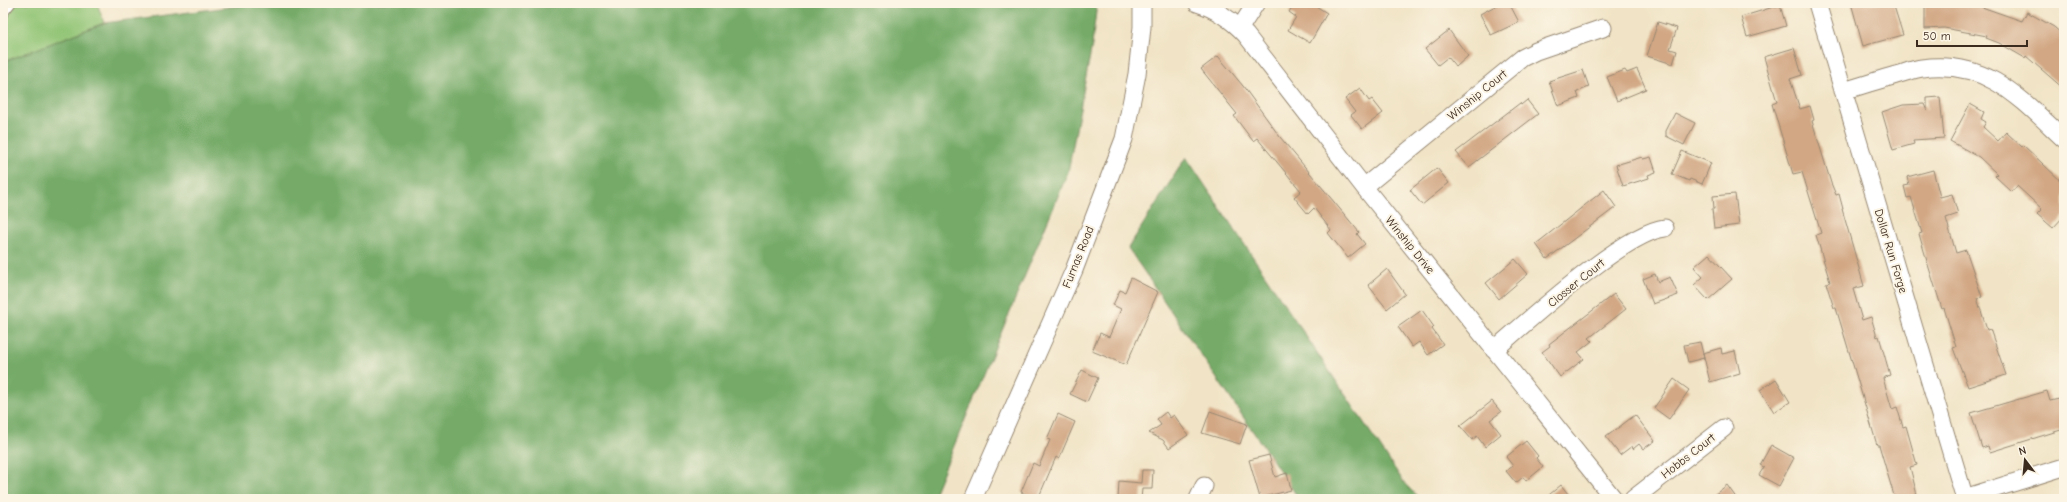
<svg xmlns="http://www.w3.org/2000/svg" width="2067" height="502" font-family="'Comic Neue',sans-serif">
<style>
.green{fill:#92c576;stroke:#66784a}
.forest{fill:#75aa67;stroke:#586a42}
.building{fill:#d2a784}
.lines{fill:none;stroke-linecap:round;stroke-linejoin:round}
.service-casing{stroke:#968772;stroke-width:11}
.minor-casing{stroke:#968772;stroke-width:19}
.service{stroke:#fff;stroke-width:9}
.minor{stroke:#fff;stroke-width:17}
.labels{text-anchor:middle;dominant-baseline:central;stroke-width:4;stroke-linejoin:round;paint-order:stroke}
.street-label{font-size:12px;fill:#3b2a1e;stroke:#fcf5e5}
</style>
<rect width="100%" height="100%" fill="#fcf5e5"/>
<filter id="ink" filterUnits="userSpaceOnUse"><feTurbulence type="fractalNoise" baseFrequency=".025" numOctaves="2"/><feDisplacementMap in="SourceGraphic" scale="8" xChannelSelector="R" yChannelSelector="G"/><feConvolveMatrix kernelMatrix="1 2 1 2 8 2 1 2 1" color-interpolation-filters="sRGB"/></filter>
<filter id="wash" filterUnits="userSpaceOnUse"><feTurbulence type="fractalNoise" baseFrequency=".012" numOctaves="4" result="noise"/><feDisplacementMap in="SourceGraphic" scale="16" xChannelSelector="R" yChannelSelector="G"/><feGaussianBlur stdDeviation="0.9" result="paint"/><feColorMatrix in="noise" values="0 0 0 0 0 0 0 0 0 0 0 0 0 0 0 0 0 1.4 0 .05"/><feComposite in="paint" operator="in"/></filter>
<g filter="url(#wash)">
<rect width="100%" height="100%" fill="#f1e4c6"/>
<!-- green -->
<path class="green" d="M3,3H97L104,23L3,62Z"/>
<!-- forest -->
<path class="forest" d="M260,3H1097L1092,45L1068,172L932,499H3V62L104,23Z
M1186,157L1405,484L1420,499H1299L1128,248Z"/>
<g id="blocks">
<!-- building -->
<path class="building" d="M1295,3H1311L1327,13L1310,43L1288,30L1296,17L1289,12Z
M1501,3H1509L1519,22L1491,35L1480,14Z
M1851,3H1893L1903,35L1863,46Z
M1925,3H1980L1979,6L2022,21L2027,12L2054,27L2064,36V89L2026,56L2025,58L1999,43L1986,38L1987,36L1944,28L1925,29Z
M1780,5L1786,26L1747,37L1741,17Z
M1658,22L1677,28L1670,49L1677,51L1673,64L1647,56Z
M1449,30L1468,56L1456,67L1448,57L1438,65L1425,49Z
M1794,48L1802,75L1790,79L1800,109L1810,106L1814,120L1812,121L1831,183L1836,195L1839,194L1843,209H1842L1864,286L1853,289L1862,320L1871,317L1877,337L1879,336L1890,375L1883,378L1892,409L1897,407L1903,427L1906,426L1917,465L1910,467L1918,499H1895L1879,445H1877L1836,308H1834L1826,283L1830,282L1816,235L1821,233L1802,172L1793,174L1772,104L1777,102L1764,57Z
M1218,56L1243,86L1280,137L1359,232L1357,234L1365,244L1348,258L1328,233L1331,230L1314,208L1308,214L1294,197L1301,191L1257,138L1253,141L1234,116L1237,114L1201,69Z
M1637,69L1646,89L1617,101L1607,77L1625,70L1627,73Z
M1583,70L1589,87L1577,92L1579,98L1558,106L1549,81Z
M1360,88L1369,101L1372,99L1383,113L1362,129L1351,115L1355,112L1345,99Z
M1940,97L1944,138L1913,140L1914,144L1893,150L1882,112L1903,105L1924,104L1927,111V98Z
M1527,100L1538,114L1469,167L1456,152L1520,103L1521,105Z
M1970,104L1984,112L1981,119L1986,122L1983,127L1998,141L2006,132L2022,147L2023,145L2064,184V216L2053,228L2037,214L2042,209L2017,186L2012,192L1995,176L1997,174L1979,157L1950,141Z
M1675,113L1695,123L1684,145L1666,136V131Z
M1682,151L1711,163L1702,184L1690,179L1689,181L1672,174Z
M1642,157L1643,159L1651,157L1656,172L1648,175L1649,178L1623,186L1616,165Z
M1437,168L1449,183L1422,205L1410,190Z
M1933,170L1940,197L1952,194L1958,214L1946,218L1956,253L1966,250L1982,297L1977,298L1987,330L1990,329L2006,375L1968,387L1953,348L1956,347L1944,308L1942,309L1929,268L1919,234L1922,233L1911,197L1907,198L1904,186L1909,185L1907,177Z
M1604,190L1616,207L1547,259L1536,244Z
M1735,194L1739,225L1714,228L1712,209H1714L1713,196Z
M1709,254L1732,279L1708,300L1694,285L1703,277L1694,267Z
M1515,259L1528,274L1499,299L1486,283Z
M1387,269L1405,294L1387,309L1368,285Z
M1655,274L1658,282L1670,277L1678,295L1653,304L1643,279Z
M1131,278L1158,292L1126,365L1092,351L1100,333L1109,337L1121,309L1113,305L1120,290L1125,292Z
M1614,294L1626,309L1589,338L1592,341L1578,352L1584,359L1560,377L1542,352L1550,346L1549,344Z
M1422,310L1434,327L1432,329L1443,344L1428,355L1419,342L1412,347L1398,327Z
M1700,342L1704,358L1688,362L1684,345Z
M1721,348L1722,354L1735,351L1740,373L1710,382L1703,353Z
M1082,370L1098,378L1087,402L1070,394Z
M1674,379L1689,390L1669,419L1654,408Z
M1776,379L1790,402L1774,412L1760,390Z
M2047,391L2050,401L2064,398V429L1990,452L1988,446L1982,448L1971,413Z
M1492,401L1501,412L1490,420L1501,434L1485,447L1477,436L1472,440L1460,426Z
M1210,411L1247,424L1240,444L1202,433Z
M1166,412L1170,418L1174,415L1188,435L1169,448L1163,440L1149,433L1161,425L1157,419Z
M1058,414L1075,422L1059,459L1056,457L1038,499H1036L1021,492L1033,463L1039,466L1050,440L1047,439Z
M1635,415L1655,441L1643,449L1639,444L1633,449L1632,446L1620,455L1606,437Z
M1526,441L1538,456L1536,458L1543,467L1526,481L1523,477L1516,483L1506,471L1513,466L1506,457Z
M1771,445L1794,458L1779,486L1759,475L1764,467L1760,465Z
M1269,455L1275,477L1287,473L1291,490L1260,498L1249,460Z
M1142,470H1153L1152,489H1142L1141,499H1118L1119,481L1141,483Z
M1561,485L1572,499H1544Z
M1727,485L1737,499H1709Z"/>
</g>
</g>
<g filter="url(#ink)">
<use href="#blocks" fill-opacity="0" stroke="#968772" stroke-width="1"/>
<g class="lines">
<defs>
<path id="service" d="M3,13L11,3"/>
<path id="minor" d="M1197,3C1216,9 1232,20 1246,35L1364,187L1614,499
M1817,3L1965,499
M1240,28L1256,3
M1843,91C1861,86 1878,80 1896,75C1904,73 1914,69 1922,68C1987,59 2021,99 2064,139
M1364,187L1522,58L1536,51L1603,28
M1494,350C1528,321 1625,232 1665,228
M1964,498L2064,467
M973,499L1074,270L1124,139L1137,74L1142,27V3
M1198,499L1204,486
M1633,499L1724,428"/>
</defs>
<!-- service casing -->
<use href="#service" class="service-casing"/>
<!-- minor casing -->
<use href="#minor" class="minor-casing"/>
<!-- service -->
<use href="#service" class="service"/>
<!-- minor -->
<use href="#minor" class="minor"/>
</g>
</g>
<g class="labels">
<!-- street labels -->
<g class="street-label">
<text transform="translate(1477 95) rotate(-39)">Winship Court</text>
<text transform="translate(1410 245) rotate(51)">Winship Drive</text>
<text transform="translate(1891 251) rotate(73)">Dollar Run Forge</text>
<text transform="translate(1078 257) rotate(-68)">Furnas Road</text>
<text transform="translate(1576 283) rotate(-39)">Closser Court</text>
<text transform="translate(1688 456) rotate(-38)">Hobbs Court</text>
</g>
</g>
<!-- margin -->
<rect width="2067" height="502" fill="none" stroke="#fcf5e5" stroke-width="16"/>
<!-- north arrow -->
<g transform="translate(2025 460) rotate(344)" stroke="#fcf5e5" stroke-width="3" paint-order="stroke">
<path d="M0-3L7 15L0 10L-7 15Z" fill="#3b2a1e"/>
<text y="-6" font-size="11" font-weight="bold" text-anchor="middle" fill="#3b2a1e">N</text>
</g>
<!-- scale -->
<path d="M1917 40v6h110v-6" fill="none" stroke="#3b2a1e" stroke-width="2"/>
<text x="1923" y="40" font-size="12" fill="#3b2a1e" stroke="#fcf5e5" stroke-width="3" paint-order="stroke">50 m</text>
</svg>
